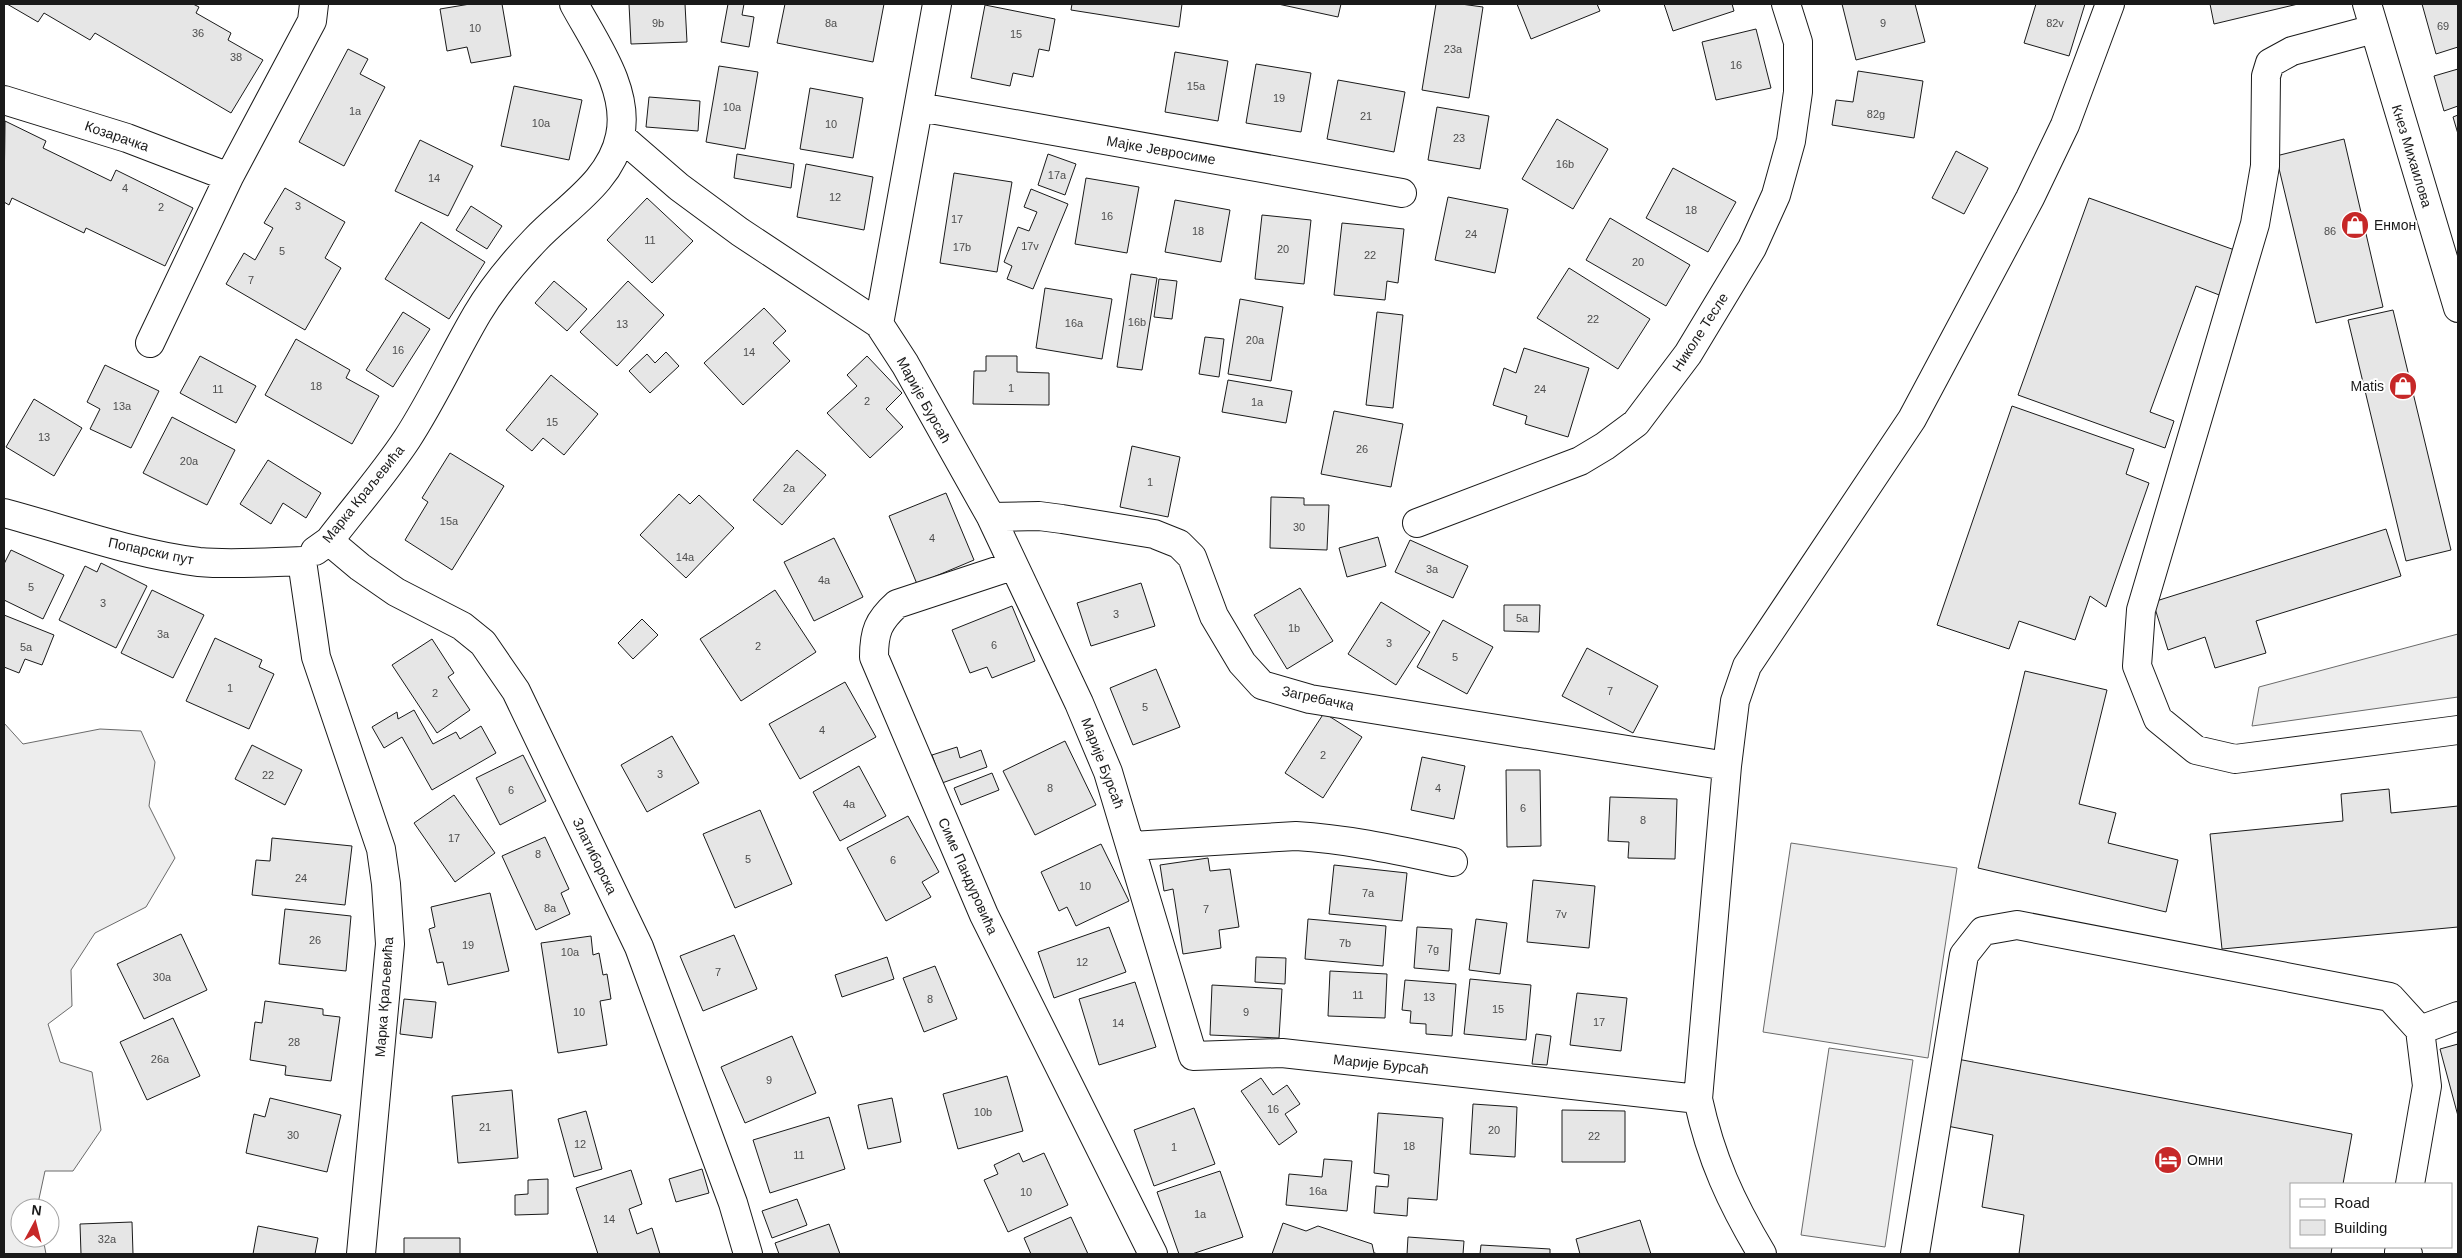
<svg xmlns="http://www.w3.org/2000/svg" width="2462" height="1258" font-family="Arial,sans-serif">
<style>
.built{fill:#ededed;stroke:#6a6a6a}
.building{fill:#e6e6e6;stroke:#1a1a1a}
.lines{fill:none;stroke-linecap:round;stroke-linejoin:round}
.minor-casing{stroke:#1a1a1a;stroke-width:30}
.major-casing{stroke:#1a1a1a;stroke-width:30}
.minor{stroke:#fff;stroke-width:28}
.major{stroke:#fff;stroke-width:28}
.labels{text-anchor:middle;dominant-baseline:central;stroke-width:4;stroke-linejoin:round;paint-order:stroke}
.number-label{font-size:11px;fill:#4d4d4d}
.street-label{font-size:14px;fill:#1a1a1a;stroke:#fff}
.poi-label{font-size:14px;fill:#1a1a1a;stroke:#fff;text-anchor:start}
</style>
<rect width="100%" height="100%" fill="#fff"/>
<!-- built -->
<path class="built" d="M2458,634V697L2252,726L2259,687Z
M4,723L23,744L100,729L141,731L155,762L149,806L175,858L146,907L95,933L71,970L72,1006L48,1024L60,1062L92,1072L101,1130L73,1171H45L37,1208H20V1238H43L46,1254H4Z
M1791,843L1957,868L1928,1058L1763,1032Z
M1829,1048L1913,1060L1885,1247L1801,1235Z"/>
<!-- building -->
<path class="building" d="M7,4H193L199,7L196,13L231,33L228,40L263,60L231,113L95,33L90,40L44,13L38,22Z
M470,4H502L511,56L471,63L467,47L447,51L440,9Z
M629,4H685L687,42L631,44Z
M728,4H744L742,15L754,17L749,47L721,42Z
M785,4H884L873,62L777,43Z
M1072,4H1182L1179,27L1071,10Z
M1278,4H1341L1338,17Z
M1436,4H1461L1483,7L1469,98L1422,90Z
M1517,4H1597L1600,11L1531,39Z
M1664,4H1732L1734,11L1673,31Z
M1842,4H1915L1925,42L1856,60Z
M2036,4H2085L2069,56L2024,43Z
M2210,4H2298L2214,24Z
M2422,4H2458V47L2436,54Z
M985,5L1055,19L1049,51L1039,49L1033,77L1013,73L1010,86L971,78Z
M1756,29L1771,88L1716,100L1702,42Z
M348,49L368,59L360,74L385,87L344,166L299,142Z
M1175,52L1228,61L1218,121L1165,112Z
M1256,64L1311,73L1301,132L1246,123Z
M719,66L758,72L745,149L706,142Z
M2458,69V106L2444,111L2434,76Z
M1858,71L1923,81L1914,138L1832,125L1836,100L1853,102Z
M1338,80L1405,92L1394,152L1327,139Z
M514,86L582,100L569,160L501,146Z
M810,88L863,98L853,158L800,149Z
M649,97L700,101L698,131L646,127Z
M1437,107L1489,116L1480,169L1428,160Z
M2458,115V134L2453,117Z
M1557,119L1608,149L1573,209L1522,179Z
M5,121L46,141L43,148L111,181L116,170L193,208L165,266L86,228L84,233L12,198L9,205L4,202Z
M2344,139L2383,307L2316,323L2276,156Z
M420,140L473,166L448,216L395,191Z
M1956,151L1988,168L1964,214L1932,198Z
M737,154L794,164L791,188L734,178Z
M1048,154L1076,164L1065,195L1038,185Z
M806,164L873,177L864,230L797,217Z
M1673,168L1736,202L1708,252L1646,218Z
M954,173L1012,182L997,272L940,263Z
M1086,178L1139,187L1127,253L1075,244Z
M285,188L345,222L325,258L341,268L305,330L226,284L244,253L255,260L273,228L264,223Z
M1031,189L1068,204L1033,289L1007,279L1012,266L1004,262L1018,227L1029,231L1037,212L1024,207Z
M1448,197L1508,209L1495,273L1435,260Z
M647,198L693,241L652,283L607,240Z
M2089,198L2243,253L2227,298L2196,286L2150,412L2174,421L2165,448L2018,395Z
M1175,200L1230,210L1221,262L1165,252Z
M471,206L502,226L487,249L456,230Z
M1262,215L1311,220L1304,284L1255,279Z
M1610,218L1690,265L1666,306L1586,260Z
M421,222L485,262L449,319L385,279Z
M1342,223L1404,229L1398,283L1387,281L1385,300L1334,295Z
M1569,268L1650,319L1618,369L1537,318Z
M1131,274L1157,278L1142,370L1117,367Z
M1159,279L1177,281L1172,319L1154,317Z
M554,281L587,309L567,331L535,303Z
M628,281L664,315L617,366L580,332Z
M1045,288L1112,299L1102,359L1036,348Z
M1240,299L1283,307L1271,381L1228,374Z
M764,308L786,331L773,343L790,361L743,405L704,363Z
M2393,310L2451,550L2406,561L2348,320Z
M403,312L430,329L393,387L366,370Z
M1377,312L1403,315L1393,408L1366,405Z
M1205,337L1224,339L1219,377L1199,374Z
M296,339L350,370L346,378L379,396L352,444L265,395Z
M1524,348L1589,368L1568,437L1525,424L1527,416L1493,405L1504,368L1516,373Z
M666,352L679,366L650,393L629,371L647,354L655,363Z
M200,356L256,386L236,423L180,393Z
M867,356L902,393L886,409L903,427L870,458L827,413L857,386L847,375Z
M986,356H1017V372L1049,373V405L973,404L974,371H986Z
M105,365L159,391L131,448L90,429L100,409L87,402Z
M551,375L598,414L564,455L543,438L532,451L506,430Z
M1228,380L1292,391L1286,423L1222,412Z
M34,399L82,428L54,476L6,447Z
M2012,406L2134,449L2126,474L2149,483L2106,607L2090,596L2075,640L2019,621L2009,649L1937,625Z
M1334,411L1403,424L1391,487L1321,474Z
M172,417L235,450L207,505L143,473Z
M1132,446L1180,457L1168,517L1120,507Z
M797,450L826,475L782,525L753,500Z
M450,453L504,486L452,570L405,540L428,502L422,498Z
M268,460L321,493L306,518L283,503L271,524L240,504Z
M946,493L974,560L917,584L889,516Z
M679,494L690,504L699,495L734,528L686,578L640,535Z
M1271,497L1304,498V505H1329L1327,550L1270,548Z
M2386,529L2401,576L2256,621L2266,653L2215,668L2205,637L2168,650L2153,602Z
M1378,537L1386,566L1347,577L1339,548Z
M834,538L863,597L814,621L784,562Z
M1410,540L1468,566L1453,598L1395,572Z
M11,550L64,575L43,619L4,600V564Z
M101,563L147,586L116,648L59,620L85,566L97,572Z
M1141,583L1155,626L1091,646L1077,603Z
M1300,588L1333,641L1287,669L1254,615Z
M152,590L204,615L173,678L121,653Z
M775,590L816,652L741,701L700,639Z
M1381,602L1430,632L1396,685L1348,654Z
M1504,605H1540L1539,632L1504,631Z
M1012,606L1035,661L992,678L987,667L970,673L952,630Z
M4,615L54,635L42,665L25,659L19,673L4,667Z
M642,619L658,635L633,659L618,643Z
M1443,620L1493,647L1467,694L1417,667Z
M215,638L262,660L259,667L274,674L249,729L186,701Z
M432,639L454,673L448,677L470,710L437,733L392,665Z
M1587,648L1658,686L1633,733L1562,696Z
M1156,669L1180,727L1133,745L1110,688Z
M2025,671L2107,690L2079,804L2116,813L2108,843L2178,860L2166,912L1978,868Z
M845,682L876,737L800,779L769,724Z
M414,710L433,744L456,732L460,739L481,726L496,753L432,790L402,737L384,748L372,727L397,712L398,719Z
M1324,713L1362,737L1323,798L1285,773Z
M672,736L699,783L647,812L621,765Z
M1065,741L1096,805L1035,835L1003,771Z
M252,745L302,770L285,805L235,779Z
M957,747L960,758L981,750L987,767L942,783L932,755Z
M523,755L546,801L500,825L476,778Z
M1422,757L1465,766L1454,819L1411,810Z
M859,766L886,816L840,841L813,792Z
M1506,770H1540L1541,846L1507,847Z
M992,773L999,790L961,805L954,788Z
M2389,789L2391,813L2458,806V927L2222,949L2210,834L2343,821L2341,794Z
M454,795L495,853L455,882L414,823Z
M1610,797L1677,799L1675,859L1628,858L1629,842L1608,841Z
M760,810L792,884L735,908L703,834Z
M908,816L939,872L922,882L931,897L886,921L847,848Z
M545,837L569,889L561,893L570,914L536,930L502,856Z
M272,838L352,846L345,905L252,895L256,860L270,861Z
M1101,844L1129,901L1076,926L1067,907L1059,911L1041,872Z
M1208,858L1210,871L1230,869L1239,927L1219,930L1221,948L1183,954L1173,889L1164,891L1160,865Z
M1334,865L1407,873L1402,921L1329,914Z
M1533,880L1595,886L1589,948L1527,942Z
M490,893L509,971L448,985L443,962L437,963L429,929L435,927L431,907Z
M285,909L351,916L346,971L279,964Z
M1308,919L1386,926L1383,966L1305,959Z
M1476,919L1507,923L1500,974L1469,970Z
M1109,927L1126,972L1054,998L1038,952Z
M1417,927L1452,929L1449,971L1414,968Z
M181,934L207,990L144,1019L117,964Z
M734,935L757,989L703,1011L680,956Z
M591,936L593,955L599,953L603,975L607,974L611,999L600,1001L607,1045L558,1053L541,943Z
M887,957L894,979L842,997L835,975Z
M1256,957L1286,958L1285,984L1255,982Z
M935,966L957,1019L924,1032L903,978Z
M1330,971L1387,974L1385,1018L1328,1016Z
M1470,979L1531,985L1526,1040L1464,1034Z
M1405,980L1456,984L1452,1036L1426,1034V1024L1410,1023L1411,1011L1402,1010Z
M1135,982L1156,1047L1099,1065L1079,999Z
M1212,985L1282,989L1279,1038L1210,1035Z
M1577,993L1627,998L1621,1051L1570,1045Z
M404,999L436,1002L432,1038L400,1034Z
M265,1001L323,1009V1015L340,1017L331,1081L285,1075L286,1066L250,1060L255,1022L262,1023Z
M173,1018L200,1076L147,1100L120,1042Z
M1536,1034L1551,1036L1547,1065L1532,1064Z
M792,1036L816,1093L745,1123L721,1067Z
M2458,1044V1116L2440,1049Z
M1952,1058L2352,1134L2343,1184H2291V1247H2332L2331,1254H2019L2024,1215L1982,1207L1993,1135L1942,1125Z
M1007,1076L1023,1131L958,1149L943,1094Z
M1261,1078L1273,1095L1287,1085L1300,1104L1285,1114L1297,1132L1279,1145L1241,1091Z
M512,1090L518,1158L458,1163L452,1096Z
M270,1098L341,1115L327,1172L246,1153L254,1114L265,1117Z
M892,1098L901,1142L868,1149L858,1105Z
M1473,1104L1517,1107L1515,1157L1470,1154Z
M1194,1108L1215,1164L1154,1186L1134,1130Z
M1562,1110L1625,1111V1162H1562Z
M586,1111L602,1169L574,1177L558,1119Z
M1378,1113L1443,1118L1437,1200L1408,1198L1407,1216L1374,1213L1376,1186L1388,1187L1389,1175L1374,1173Z
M829,1117L845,1169L770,1193L753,1140Z
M1019,1153L1023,1162L1044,1153L1068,1205L1008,1232L984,1180L998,1174L994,1165Z
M1324,1159L1352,1161L1347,1211L1286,1205L1289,1174L1322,1177Z
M702,1169L709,1193L676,1202L669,1179Z
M631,1170L642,1204L629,1209L637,1234L652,1228L660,1254H598L576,1188Z
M1220,1171L1243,1237L1192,1254H1179L1157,1192Z
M548,1179V1214L515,1215V1195L528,1194V1180Z
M797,1199L807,1225L772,1238L762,1211Z
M1071,1217L1088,1254H1031L1024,1238Z
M1640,1220L1651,1254H1580L1576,1239Z
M132,1222L133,1254H81L80,1224Z
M1283,1223L1306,1231L1318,1226L1372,1244L1374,1253L1379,1254H1272Z
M829,1224L840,1254H779L775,1243Z
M258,1226L318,1238L315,1254H253Z
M1408,1237L1464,1241L1463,1254H1407Z
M404,1238H460V1254H404Z
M1481,1245L1550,1249V1254H1480Z"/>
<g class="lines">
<defs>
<path id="minor" d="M2374,29L2292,51L2270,63L2266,76L2265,166L2255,224L2141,610L2137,666L2158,719L2196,750L2235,759L2458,730
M4,100L127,138L229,177
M919,107L1402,193
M620,136L679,187L740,232L879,324L905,364L991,517L1079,703L1108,772L1193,1056L1282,1053L1698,1099
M879,324L937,4
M150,343L229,177L312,21L314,4
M4,513C68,530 133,554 199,562C233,565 268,562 302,561
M991,517L1039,516L1062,519L1154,534L1179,544L1192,557L1214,616L1242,663L1262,685L1310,699L1727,766
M1417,523L1580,461L1605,446L1636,423L1688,354L1752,248L1776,195L1791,141L1798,92V42L1786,4
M329,541L360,567L396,592L462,626L483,643L516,691L639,947L733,1203L748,1254
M315,551L329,541C355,507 384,474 407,439C433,399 453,355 477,314C493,287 514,262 535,240C565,208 611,182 620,136C630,90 595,43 574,4
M302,561L316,657L381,849L386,884L390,944L361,1254
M1012,566L897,604C878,621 874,632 874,657L984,915L1153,1254
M1132,846L1296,836C1349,839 1401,851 1453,862
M2420,1030L2458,1016
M2399,1252L2408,1254
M1762,1254C1731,1202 1711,1159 1698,1099L1727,766L1735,701L1747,666L1912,419L2030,198L2065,125L2110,4
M1915,1254L1964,955L1983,931L2017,925L2390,997L2420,1030L2427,1086L2410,1184"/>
<path id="major" d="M2367,4L2458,308"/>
</defs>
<!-- minor casing -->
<use href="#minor" class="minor-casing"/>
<!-- major casing -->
<use href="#major" class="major-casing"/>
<!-- minor -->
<use href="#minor" class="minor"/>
<!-- major -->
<use href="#major" class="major"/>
</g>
<!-- icons -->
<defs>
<symbol id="shop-disc" viewBox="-11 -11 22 22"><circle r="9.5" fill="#c62828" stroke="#fff"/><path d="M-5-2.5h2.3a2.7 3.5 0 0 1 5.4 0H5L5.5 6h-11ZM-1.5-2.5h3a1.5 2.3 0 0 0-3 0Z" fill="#fff"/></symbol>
<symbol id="hotel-disc" viewBox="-11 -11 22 22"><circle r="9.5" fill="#c62828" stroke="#fff"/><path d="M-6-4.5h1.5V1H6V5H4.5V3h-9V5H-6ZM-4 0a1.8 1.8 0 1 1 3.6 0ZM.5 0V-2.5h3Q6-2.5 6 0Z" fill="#fff"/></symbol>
</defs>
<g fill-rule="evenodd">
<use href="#shop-disc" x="2339" y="209" width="32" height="32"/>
<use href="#shop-disc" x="2387" y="370" width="32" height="32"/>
<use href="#hotel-disc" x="2152" y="1144" width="32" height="32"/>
</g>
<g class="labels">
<!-- number labels -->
<g class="number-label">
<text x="658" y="23">9b</text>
<text x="831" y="23">8a</text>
<text x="1883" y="23">9</text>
<text x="2055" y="23">82v</text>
<text x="2443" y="26">69</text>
<text x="475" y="28">10</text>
<text x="198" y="33">36</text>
<text x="1016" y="34">15</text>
<text x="1453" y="49">23a</text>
<text x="236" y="57">38</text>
<text x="1736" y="65">16</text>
<text x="1196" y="86">15a</text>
<text x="1279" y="98">19</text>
<text x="732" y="107">10a</text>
<text x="355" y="111">1a</text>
<text x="1876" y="114">82g</text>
<text x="1366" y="116">21</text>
<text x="541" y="123">10a</text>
<text x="831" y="124">10</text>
<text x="1459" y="138">23</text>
<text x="1565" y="164">16b</text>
<text x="1057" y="175">17a</text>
<text x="434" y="178">14</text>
<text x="125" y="188">4</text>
<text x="835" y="197">12</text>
<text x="298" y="206">3</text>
<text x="161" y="207">2</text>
<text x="1691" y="210">18</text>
<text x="1107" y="216">16</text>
<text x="957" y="219">17</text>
<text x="1198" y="231">18</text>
<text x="2330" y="231">86</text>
<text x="1471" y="234">24</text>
<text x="650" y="240">11</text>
<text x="1030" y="246">17v</text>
<text x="962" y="247">17b</text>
<text x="1283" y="249">20</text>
<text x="282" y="251">5</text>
<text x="1370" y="255">22</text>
<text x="1638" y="262">20</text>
<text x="251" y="280">7</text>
<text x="1593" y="319">22</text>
<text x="1137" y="322">16b</text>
<text x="1074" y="323">16a</text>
<text x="622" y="324">13</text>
<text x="1255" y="340">20a</text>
<text x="398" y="350">16</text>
<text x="749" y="352">14</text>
<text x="316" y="386">18</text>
<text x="1011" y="388">1</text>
<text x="218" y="389">11</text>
<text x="1540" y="389">24</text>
<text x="867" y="401">2</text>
<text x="1257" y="402">1a</text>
<text x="122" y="406">13a</text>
<text x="552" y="422">15</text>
<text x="44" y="437">13</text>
<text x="1362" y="449">26</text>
<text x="189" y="461">20a</text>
<text x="1150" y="482">1</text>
<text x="789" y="488">2a</text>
<text x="449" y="521">15a</text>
<text x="1299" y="527">30</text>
<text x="932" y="538">4</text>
<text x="685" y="557">14a</text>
<text x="1432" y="569">3a</text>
<text x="824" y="580">4a</text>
<text x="31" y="587">5</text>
<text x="103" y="603">3</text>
<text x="1116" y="614">3</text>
<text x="1522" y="618">5a</text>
<text x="1294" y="628">1b</text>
<text x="163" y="634">3a</text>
<text x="1389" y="643">3</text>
<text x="994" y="645">6</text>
<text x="758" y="646">2</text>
<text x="26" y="647">5a</text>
<text x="1455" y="657">5</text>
<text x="230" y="688">1</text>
<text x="1610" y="691">7</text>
<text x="435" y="693">2</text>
<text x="1145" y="707">5</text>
<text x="822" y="730">4</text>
<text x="1323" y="755">2</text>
<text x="660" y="774">3</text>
<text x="268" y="775">22</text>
<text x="1050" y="788">8</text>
<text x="1438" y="788">4</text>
<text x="511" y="790">6</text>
<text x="849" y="804">4a</text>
<text x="1523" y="808">6</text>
<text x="1643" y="820">8</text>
<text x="454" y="838">17</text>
<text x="538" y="854">8</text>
<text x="748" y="859">5</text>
<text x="893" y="860">6</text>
<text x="301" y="878">24</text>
<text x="1085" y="886">10</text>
<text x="1368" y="893">7a</text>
<text x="550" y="908">8a</text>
<text x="1206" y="909">7</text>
<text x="1561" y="914">7v</text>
<text x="315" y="940">26</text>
<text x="1345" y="943">7b</text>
<text x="468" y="945">19</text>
<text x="1433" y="949">7g</text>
<text x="570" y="952">10a</text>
<text x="1082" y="962">12</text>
<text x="718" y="972">7</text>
<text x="162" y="977">30a</text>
<text x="1358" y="995">11</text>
<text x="1429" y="997">13</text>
<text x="930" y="999">8</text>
<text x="1498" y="1009">15</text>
<text x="579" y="1012">10</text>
<text x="1246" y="1012">9</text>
<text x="1599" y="1022">17</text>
<text x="1118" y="1023">14</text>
<text x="294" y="1042">28</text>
<text x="160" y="1059">26a</text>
<text x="769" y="1080">9</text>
<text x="1273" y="1109">16</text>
<text x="983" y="1112">10b</text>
<text x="485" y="1127">21</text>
<text x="1494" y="1130">20</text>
<text x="293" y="1135">30</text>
<text x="1594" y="1136">22</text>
<text x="580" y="1144">12</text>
<text x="1409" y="1146">18</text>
<text x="1174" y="1147">1</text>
<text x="799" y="1155">11</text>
<text x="1318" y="1191">16a</text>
<text x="1026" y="1192">10</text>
<text x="1200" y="1214">1a</text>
<text x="609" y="1219">14</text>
<text x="107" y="1239">32a</text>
</g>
<!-- street labels -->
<g class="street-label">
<text transform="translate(117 136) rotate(19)">Козарачка</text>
<text transform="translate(1161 150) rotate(10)">Мајке Јевросиме</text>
<text transform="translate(2412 156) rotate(73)">Кнез Михаилова</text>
<text transform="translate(1700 332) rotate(-57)">Николе Тесле</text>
<text transform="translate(924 400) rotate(61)">Марије Бурсаћ</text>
<text transform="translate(363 494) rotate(-51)">Марка Краљевића</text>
<text transform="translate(151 551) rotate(12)">Попарски пут</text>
<text transform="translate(1318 698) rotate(12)">Загребачка</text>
<text transform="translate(1103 763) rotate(69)">Марије Бурсаћ</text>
<text transform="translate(595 856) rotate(64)">Златиборска</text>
<text transform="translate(968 876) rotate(66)">Симе Пандуровића</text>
<text transform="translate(384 997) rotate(-86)">Марка Краљевића</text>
<text transform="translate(1381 1064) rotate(6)">Марије Бурсаћ</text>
</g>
<!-- poi labels -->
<g class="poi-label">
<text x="2374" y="225">Енмон</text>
<text x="2384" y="386" text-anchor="end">Matis</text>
<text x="2187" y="1160">Омни</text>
</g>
</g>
<!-- border -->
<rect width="2462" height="1258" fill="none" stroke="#1a1a1a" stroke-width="10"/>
<!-- legend -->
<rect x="2290" y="1183" width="162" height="65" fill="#ffffff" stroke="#a3a3a3"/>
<rect x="2300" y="1199" width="25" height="8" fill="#ffffff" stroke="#a3a3a3"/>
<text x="2334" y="1208" font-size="15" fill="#1a1a1a">Road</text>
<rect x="2300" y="1220" width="25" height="15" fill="#e6e6e6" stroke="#a3a3a3"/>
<text x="2334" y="1233" font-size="15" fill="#1a1a1a">Building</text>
<!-- north arrow -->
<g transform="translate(35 1223) rotate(7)"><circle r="24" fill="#ffffff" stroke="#a3a3a3"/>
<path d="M0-4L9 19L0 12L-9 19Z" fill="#c62828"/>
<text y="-8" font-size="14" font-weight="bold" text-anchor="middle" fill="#1a1a1a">N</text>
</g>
</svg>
